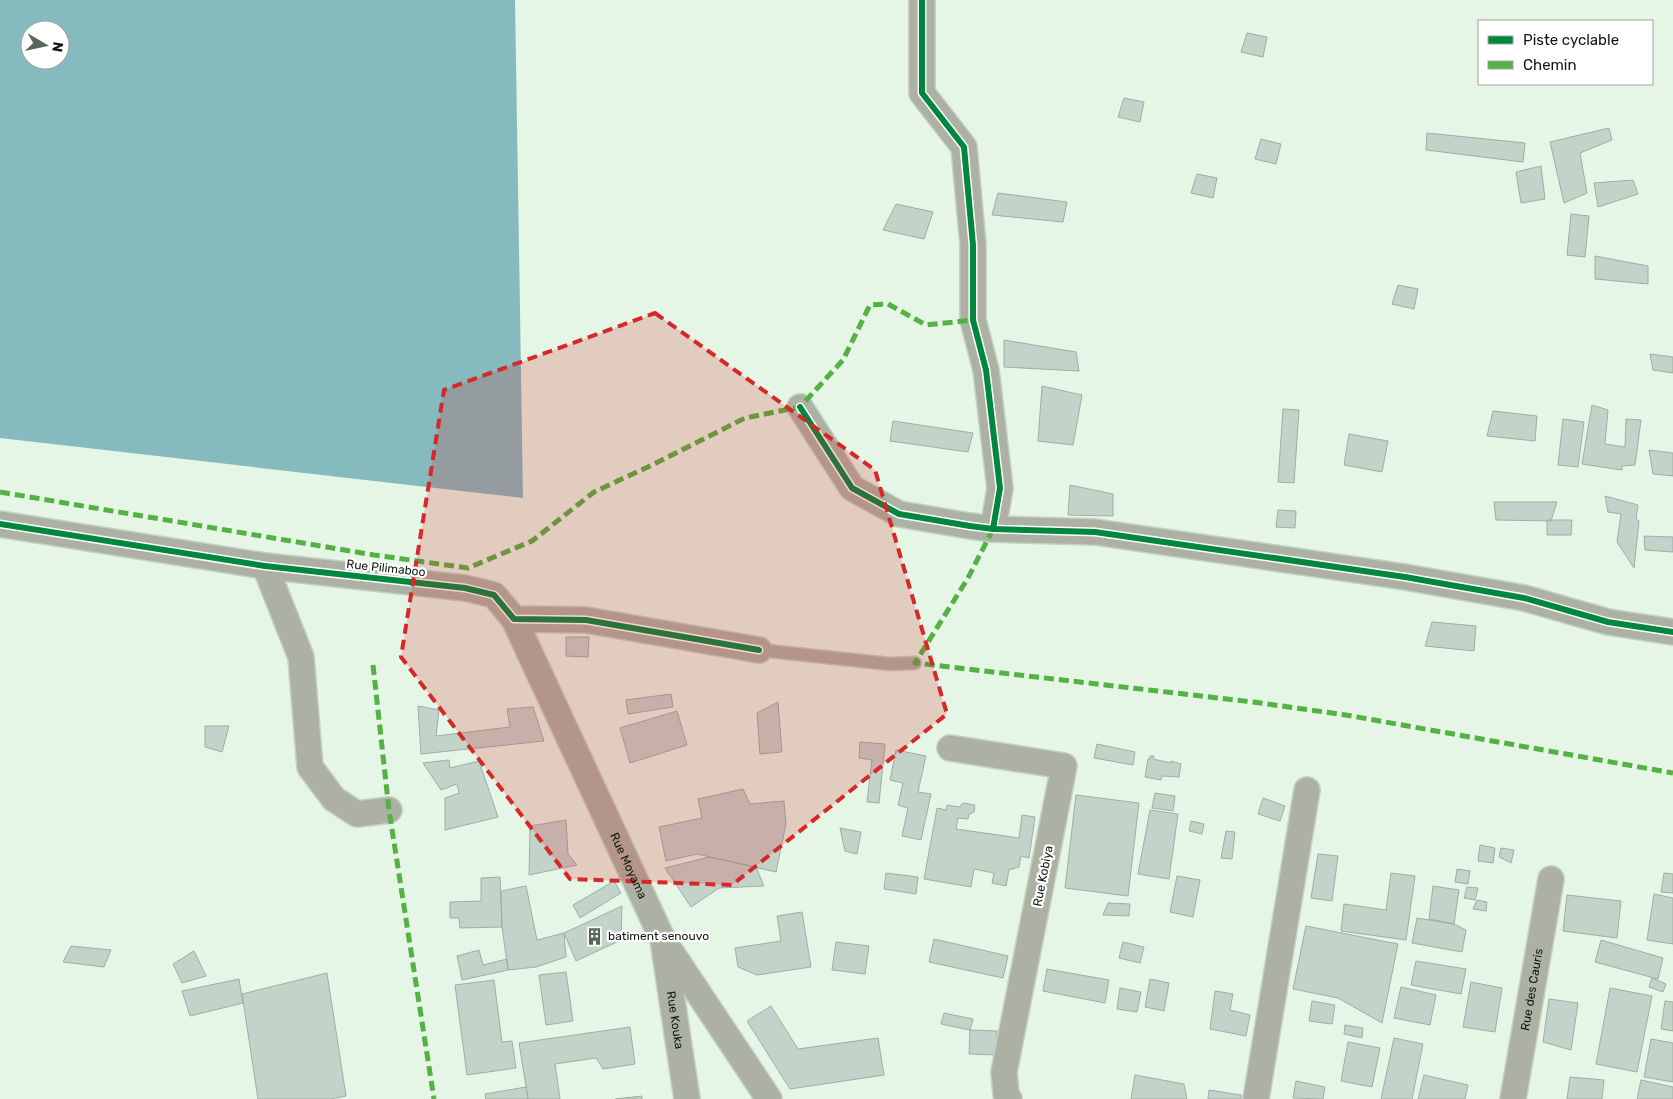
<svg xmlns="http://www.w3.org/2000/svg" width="1673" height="1099" font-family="Rubik,sans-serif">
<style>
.water{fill:#85babf;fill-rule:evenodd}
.building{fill:#c3d3ca;stroke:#9faea5}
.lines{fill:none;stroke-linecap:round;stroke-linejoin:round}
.service-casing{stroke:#c4d0c5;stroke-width:15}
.minor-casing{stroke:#c4d0c5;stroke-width:28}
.service{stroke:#acb1a3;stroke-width:12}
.minor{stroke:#acb1a3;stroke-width:25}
.quiet{stroke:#54b144;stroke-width:5;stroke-dasharray:10 5;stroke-linecap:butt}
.cycleway-casing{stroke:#fff;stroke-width:9}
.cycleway{stroke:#00873e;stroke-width:6}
.marked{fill:#d62828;fill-opacity:0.2;stroke:#d62828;stroke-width:4;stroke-dasharray:10 6;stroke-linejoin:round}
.labels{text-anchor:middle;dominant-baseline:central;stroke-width:4.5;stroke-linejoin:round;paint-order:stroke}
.street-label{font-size:12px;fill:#0f1810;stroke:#fff}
.poi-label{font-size:12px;fill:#0f1810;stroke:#fff;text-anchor:start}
</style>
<rect width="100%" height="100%" fill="#e5f5e6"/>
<!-- water -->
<path class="water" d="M0,0H515L523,498L0,438ZM30,30H60V60H30Z"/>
<!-- building -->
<path class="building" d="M1247,33L1267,37L1263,57L1241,52Z
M1124,98L1144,102L1140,122L1118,117Z
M1609,128L1612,140L1580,153L1587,193L1564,203L1550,142Z
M1427,133L1525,143L1523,162L1426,150Z
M1261,139L1281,144L1276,164L1255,159Z
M1541,166L1545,199L1521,203L1516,172Z
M1197,174L1217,178L1213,198L1191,193Z
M1633,180L1638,194L1598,207L1594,183Z
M998,193L1067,202L1063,222L992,215Z
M896,204L933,212L924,239L883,230Z
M1571,214L1589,216L1585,257L1567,255Z
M1595,256L1648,266V284L1595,279Z
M1398,285L1418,289L1414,309L1392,304Z
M1004,340L1076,352L1079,371L1004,367Z
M1650,354L1673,357V373L1653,370Z
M1042,386L1082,395L1073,445L1038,441Z
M1592,405L1608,410L1605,444L1625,447L1626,419L1641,420L1635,465L1622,466V470L1582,464Z
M1283,409L1299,410L1294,483L1278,482Z
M1493,411L1537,416L1535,441L1487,436Z
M1563,419L1584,422L1578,467L1558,465Z
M893,421L973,433L968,452L890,441Z
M1349,434L1388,441L1382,472L1344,465Z
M1649,450L1673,453V476L1653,474Z
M1070,485L1113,494V516L1068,515Z
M1605,496L1638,505L1636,519L1639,521L1634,568L1617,542L1621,514L1608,512Z
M1494,502H1557L1551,521L1496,520Z
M1278,510L1296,511L1295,528L1276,527Z
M1547,520H1572L1571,535H1547Z
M1644,536L1673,537V552L1645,550Z
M1432,622L1476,626L1474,651L1425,646Z
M566,637H589L588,657L566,656Z
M671,694L673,707L628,714L626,700Z
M778,702L782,752L760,754L757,713Z
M418,706L439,710L436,736L510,727L507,709L533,707L544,741L421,754Z
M677,711L687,745L630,763L620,728Z
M205,726H229L222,752L205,747Z
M860,742L885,744L879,803L867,802L872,760L859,758Z
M1097,744L1135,752L1133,765L1094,758Z
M896,750L926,756L918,792L931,794L921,840L902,836L908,808L898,805L903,783L890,780Z
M1150,756H1154L1153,759L1171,763V761L1181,764L1179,777L1162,776L1161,780L1145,777L1148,759H1150Z
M449,760L450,768L479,761L498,817L445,830V798L459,793L457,784L441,790L423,763Z
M743,789L750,804L784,801L786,824L776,872L697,854L666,861L659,827L702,818L698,799Z
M1155,793L1175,796L1173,811L1152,808Z
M1076,795L1139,803L1128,896L1065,888Z
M1263,798L1285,806L1280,821L1258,814Z
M963,803L975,805L974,812L969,814L968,819L958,818L956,829L1019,838L1022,815L1035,817L1029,858L1021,856L1019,867L1009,870L1006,886L992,883L994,873L974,869L971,887L924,879L937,808L946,810L947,805L959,807Z
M1150,810L1178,814L1169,879L1138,874Z
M566,820L568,854L577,865L529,875L530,826Z
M1191,821L1204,824L1202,834L1189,831Z
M840,828L861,832L857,854L845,851Z
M1226,831L1235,832L1232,859L1221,858Z
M1480,845L1495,848L1493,863L1478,861Z
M1501,848L1514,850L1511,863L1499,857Z
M1318,854L1338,856L1332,901L1311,898Z
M709,857L756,867L764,886L719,888L691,907L665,868Z
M1457,869L1470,871L1468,884L1455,882Z
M886,873L918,877L916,894L884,889Z
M1391,873L1415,876L1406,940L1341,931L1344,904L1386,910Z
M1664,873L1673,874V893L1661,892Z
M1177,876L1200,880L1193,917L1170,912Z
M500,877L502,927L460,928L459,918H450V902L481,901V878Z
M614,881L621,893L580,918L573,905Z
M526,886L537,940L564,933L566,957L536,967L508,970L502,927L501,891Z
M1433,886L1459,890L1454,924L1429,919Z
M1467,887L1478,888L1475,900L1464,898Z
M1654,894L1673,898V944L1647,940Z
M1567,895L1621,901L1617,938L1563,931Z
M1477,900L1487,902L1486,911L1473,909Z
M1108,903L1130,904L1129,916L1103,915Z
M622,906L621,940L576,961L564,933Z
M802,912L811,967L757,975L738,967L735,948L781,941L777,916Z
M1417,918L1454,924L1466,930L1462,952L1412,943Z
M1306,926L1398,944L1382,1023L1338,998L1293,989Z
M934,939L1008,956L1003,978L929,962Z
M1601,940L1663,958L1658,979L1595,962Z
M836,942L869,946L865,974L832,970Z
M1123,942L1144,947L1140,963L1119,958Z
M71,946L111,950L104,967L63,962Z
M479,950L483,965L507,959L508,970L462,980L457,956Z
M194,951L206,976L182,983L173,964Z
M1416,961L1466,969L1461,994L1411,985Z
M1047,969L1109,980L1105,1003L1043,991Z
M566,972L573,1021L546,1025L539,975Z
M327,973L346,1096L330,1099H258L242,994Z
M1652,978L1666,984L1663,992L1649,987Z
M239,979L243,1003L190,1016L182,991Z
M1150,979L1169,983L1164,1011L1145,1007Z
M494,980L502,1042L512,1041L516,1068L467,1075L455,985Z
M1471,982L1502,988L1495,1032L1463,1027Z
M1401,987L1436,995L1430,1025L1394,1018Z
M1120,988L1141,992L1137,1012L1117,1009Z
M1610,988L1652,996L1637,1072L1596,1064Z
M1215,991L1233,994L1230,1010L1250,1015L1246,1036L1210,1029Z
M1549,999L1578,1003L1571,1050L1543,1042Z
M1312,1001L1335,1005L1332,1024L1309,1021Z
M1665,1001L1673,1002V1031L1661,1029Z
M771,1006L798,1049L878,1038L884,1075L790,1089L747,1021Z
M944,1013L973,1019L970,1030L941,1024Z
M1345,1025L1363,1028L1362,1038L1344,1034Z
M630,1027L635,1064L603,1069L596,1058L555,1064L560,1099H528L519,1043Z
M970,1030L997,1031L996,1055L969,1054Z
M1394,1038L1423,1044L1412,1099H1381Z
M1651,1039L1673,1043V1082L1644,1077Z
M1348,1042L1380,1048L1372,1087L1341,1081Z
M1135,1075L1184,1084L1187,1099H1131Z
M1424,1075L1468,1085L1465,1099H1418Z
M1570,1077L1604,1080L1602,1099H1567Z
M1641,1080L1673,1087V1099H1637Z
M1296,1081L1325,1087L1323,1099L1293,1098Z
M526,1087L528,1099H486L485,1094Z
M1209,1090L1241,1095V1099H1208Z
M642,1096V1099H615Z"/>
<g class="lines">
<defs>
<path id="service" d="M759,650L890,664L915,663"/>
<g id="minor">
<path d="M922,0V93L964,147L973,245V320L986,370L1000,488L993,529"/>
<path d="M800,407L852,488L899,514L970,526L993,529L1095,532L1405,577L1524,598L1608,622L1673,632"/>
<path d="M0,524L265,566L465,588L494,595L514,619L586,620L759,650"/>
<path d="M265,566L301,657L310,767L334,799L357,814L389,810"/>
<path id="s1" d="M514,619L663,940L769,1099"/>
<path d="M950,748L1064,766L1004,1072L1006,1094L1009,1099"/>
<path id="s2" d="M664,947L687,1099"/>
<path d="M1256,1099L1307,790"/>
<path id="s3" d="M1513,1099L1551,879"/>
</g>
</defs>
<!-- service casing -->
<use href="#service" class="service-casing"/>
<!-- minor casing -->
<use href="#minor" class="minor-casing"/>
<!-- service -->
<use href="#service" class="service"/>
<!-- minor -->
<use href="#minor" class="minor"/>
<!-- quiet -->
<path class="quiet" d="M0,492L374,555L468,568L532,541L594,492L652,465L745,418L800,407L843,360L870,305L888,304L926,325L973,320
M993,529L968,578L915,663L1253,702L1346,715L1673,773
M373,665L389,810L434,1099"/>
<defs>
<path id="cycleway" d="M922,0V93L964,147L973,245V320L986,370L1000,488L993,529
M800,407L852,488L899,514L970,526L993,529L1095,532L1405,577L1524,598L1608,622L1673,632
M0,524L265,566L465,588L494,595L514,619L586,620L759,650"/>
</defs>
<!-- cycleway casing -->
<use href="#cycleway" class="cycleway-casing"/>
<!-- cycleway -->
<use href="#cycleway" class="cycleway"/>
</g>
<!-- marked area -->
<path class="marked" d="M655,313L875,470L947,714L732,885L570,879L401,657L444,390Z"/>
<!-- icons -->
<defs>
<symbol id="building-bare" viewBox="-9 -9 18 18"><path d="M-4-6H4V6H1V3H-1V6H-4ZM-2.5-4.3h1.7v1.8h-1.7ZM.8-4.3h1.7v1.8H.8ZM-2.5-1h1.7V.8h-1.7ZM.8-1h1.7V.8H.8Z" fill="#5a655b" stroke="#fff" stroke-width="2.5" paint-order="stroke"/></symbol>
</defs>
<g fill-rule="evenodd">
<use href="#building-bare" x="582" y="924" width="25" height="25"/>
</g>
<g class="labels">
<!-- street labels -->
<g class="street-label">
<text transform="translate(386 568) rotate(6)">Rue Pilimaboo</text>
<text stroke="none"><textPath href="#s1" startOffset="272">Rue Moyama</textPath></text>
<text transform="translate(1043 876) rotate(-79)">Rue Kobiya</text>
<text stroke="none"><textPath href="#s3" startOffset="111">Rue des Cauris</textPath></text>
<text stroke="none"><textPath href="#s2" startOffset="74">Rue Kouka</textPath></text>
</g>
<!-- poi labels -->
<g class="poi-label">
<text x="608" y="936">batiment senouvo</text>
</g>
</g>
<!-- legend -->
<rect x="1478" y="20" width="175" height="65" fill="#ffffff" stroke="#9fa39f"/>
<rect x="1488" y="36" width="25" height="8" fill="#00873e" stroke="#9fa39f"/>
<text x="1523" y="45" font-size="15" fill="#0f1810">Piste cyclable</text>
<rect x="1488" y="61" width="25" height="8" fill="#54b144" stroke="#9fa39f"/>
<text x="1523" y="70" font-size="15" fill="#0f1810">Chemin</text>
<!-- north arrow -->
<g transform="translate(45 45) rotate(99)"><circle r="24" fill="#ffffff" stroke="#9fa39f"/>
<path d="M0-4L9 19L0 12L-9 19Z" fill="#5a655b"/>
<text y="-8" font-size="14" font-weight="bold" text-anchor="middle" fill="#0f1810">N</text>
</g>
</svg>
